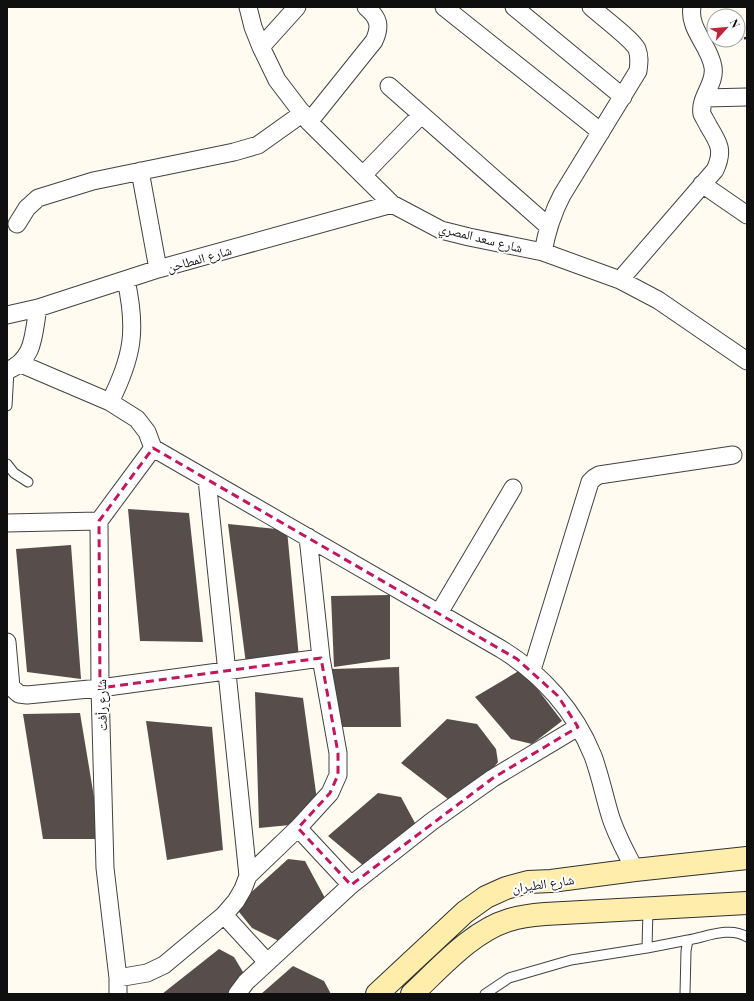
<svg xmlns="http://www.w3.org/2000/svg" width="754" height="1001" font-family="'Playfair Display','Noto Naskh Arabic',serif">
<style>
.building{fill:#574e4b}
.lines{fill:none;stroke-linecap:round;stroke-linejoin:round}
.lane-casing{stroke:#424242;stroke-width:11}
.street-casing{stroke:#424242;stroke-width:19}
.secondary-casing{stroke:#313131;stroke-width:24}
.path{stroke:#313131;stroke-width:2.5;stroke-dasharray:4 2;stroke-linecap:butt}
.lane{stroke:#fff;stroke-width:9}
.street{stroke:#fff;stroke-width:17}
.secondary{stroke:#ffeeab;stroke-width:22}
.marked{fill:none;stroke:#c2185b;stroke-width:3;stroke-dasharray:8 5;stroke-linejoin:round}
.labels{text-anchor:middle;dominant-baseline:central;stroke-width:4;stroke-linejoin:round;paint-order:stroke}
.street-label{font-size:13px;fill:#0f0f0f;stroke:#fff}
</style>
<rect width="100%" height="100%" fill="#fffbf0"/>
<!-- building -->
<path class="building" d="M128,509L189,513L203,642L140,641Z
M228,524L287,530L299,658L246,664Z
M71,545L81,679L27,672L16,549Z
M390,595V659L334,667L331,596Z
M399,667L401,727H337L331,669Z
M522,669L562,721L532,744L511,739L475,697Z
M255,692L303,698L317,800L290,825L259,828Z
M80,713L101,839H43L23,714Z
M447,719L477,724L496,749L498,762L461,809L401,763Z
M146,721L212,727L223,850L167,860Z
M378,793L401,797L415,823L377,877L328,836Z
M288,859L305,861L325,898L283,943L252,928L235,907Z
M219,949L234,957L252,987L244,994H162Z
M293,966L324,981L331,994H261Z"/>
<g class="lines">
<defs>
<path id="lane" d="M7,406L9,371
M7,464L14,473L28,482
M647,948L648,909
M485,994L509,978L571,960L647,948L688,940
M685,994L686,951L688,940C706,937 730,926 747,937"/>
<path id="street" d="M248,7L253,27L261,47L277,80L309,122L392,204L441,230L469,237L543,252L620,280L658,300L747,361
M444,7L601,132
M514,7L623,97
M261,47L297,7
M389,86L548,226
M705,98L747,97
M309,122L374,41C381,26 379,18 366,7
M140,171L158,269
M363,175L421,115
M702,184L747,215
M17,224L27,208L38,198L93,181L234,152L258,145L303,113
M543,252C547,230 552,214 562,195L638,71C639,63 640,57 637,49C632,39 601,16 591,7
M620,280L715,170C724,151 719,143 709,127C707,123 704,118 702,114C699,97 716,84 713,67C710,46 688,29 692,7
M7,315L38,308L158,269L392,204
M21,364L110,402L137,419L147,432L153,448L501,649C542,674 575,711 593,756C600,775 604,795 610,815C616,835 626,852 635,870
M7,371C35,359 33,335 38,308
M110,402C133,356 137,330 126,280
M7,523L99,521
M439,613L513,488
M7,642L11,687L19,694L27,695L100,688L321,658
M532,670L590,482L594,478L599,475L733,455
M298,828L351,885
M248,876L298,828L330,793L338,775V753L321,658L308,537
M224,915L267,962
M118,978L147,973L164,965L224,915L236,901L243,889L248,876L207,479
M118,994V978L105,868L100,688L99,521L153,448
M237,994L246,982L351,885L431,822L493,778L578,727"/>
<path id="secondary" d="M377,994L465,912L486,897L506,888L528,882L551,881L635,870L747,858
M412,994C440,968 472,931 509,920C521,916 533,915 545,914L747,903"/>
</defs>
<!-- lane casing -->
<use href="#lane" class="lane-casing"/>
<!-- street casing -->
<use href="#street" class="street-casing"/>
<!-- secondary casing -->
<use href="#secondary" class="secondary-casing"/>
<!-- path -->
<path class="path" d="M738,39L747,38"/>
<!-- lane -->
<use href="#lane" class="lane"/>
<!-- street -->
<use href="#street" class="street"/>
<!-- secondary -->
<use href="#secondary" class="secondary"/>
</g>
<!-- marked area -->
<path class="marked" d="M153,448L517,659L558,696L578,727L493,778L351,885L298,828L330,793L338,775V753L321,658L100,688L99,521Z"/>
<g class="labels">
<!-- street labels -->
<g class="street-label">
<text transform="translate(481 237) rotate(14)">شارع سعد المصري</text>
<text transform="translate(199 258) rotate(-16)">شارع المطاحن</text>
<text transform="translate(101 705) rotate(-91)">شارع رأفت</text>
<text transform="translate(543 883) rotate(-8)">شارع الطيران</text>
</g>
</g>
<!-- border -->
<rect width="754" height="1001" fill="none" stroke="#0f0f0f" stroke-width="16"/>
<!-- north arrow -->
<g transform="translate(726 28) rotate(63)"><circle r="19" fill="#ffffff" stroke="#9f9f9f"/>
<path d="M0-3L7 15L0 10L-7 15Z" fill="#c12439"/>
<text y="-6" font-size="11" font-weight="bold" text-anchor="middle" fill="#0f0f0f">N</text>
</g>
</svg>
